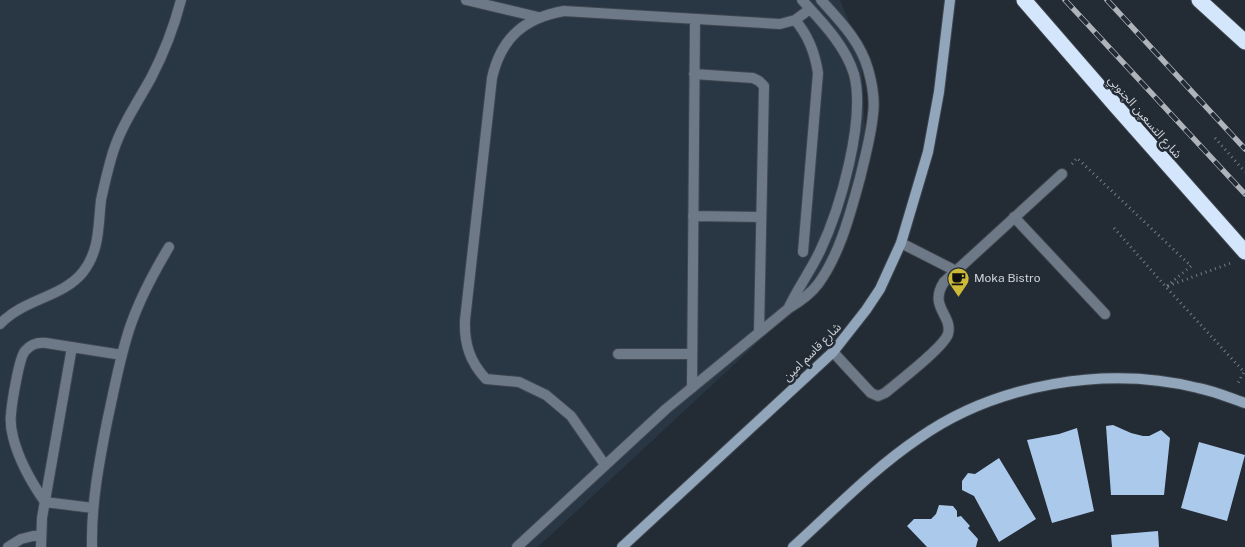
<svg xmlns="http://www.w3.org/2000/svg" width="1245" height="547" font-family="'Public Sans','Noto Sans Arabic',sans-serif">
<style>
.built{fill:#293643}
.building{fill:#abc9ea}
.lines{fill:none;stroke-linecap:round;stroke-linejoin:round}
.lane-casing{stroke:#3f464f;stroke-width:12}
.street-casing{stroke:#3f464f;stroke-width:12}
.secondary-casing{stroke:#3f464f;stroke-width:12}
.highway-casing{stroke:#3f464f;stroke-width:17}
.path{stroke:#767d84;stroke-width:3;stroke-dasharray:1 4;stroke-linecap:butt}
.lane{stroke:#6d7986;stroke-width:10}
.street{stroke:#6d7986;stroke-width:10}
.secondary{stroke:#92a6bb;stroke-width:10}
.highway{stroke:#d4e6fb;stroke-width:15}
.rail-casing{stroke:#afb4bb;stroke-width:5.5}
.rail{stroke:#232b34;stroke-width:4;stroke-dasharray:11;stroke-linecap:butt}
.labels{text-anchor:middle;dominant-baseline:central;stroke-width:5;stroke-linejoin:round;paint-order:stroke}
.street-label{font-size:12px;fill:#cfd4da;stroke:#232b34}
.poi-label{font-size:12px;fill:#cfd4da;stroke:#232b34;text-anchor:start}
</style>
<rect width="100%" height="100%" fill="#232b34"/>
<!-- built -->
<path class="built" d="M0,0H840L861,51L867,169L823,282L538,547H0Z"/>
<!-- building -->
<path class="building" d="M1113,425L1131,433L1143,436H1149L1161,430L1170,438L1164,495H1111L1106,426Z
M1077,428L1094,511L1052,523L1027,440L1059,434Z
M1199,442L1245,455L1227,521L1181,508Z
M999,458L1036,519L999,542L974,496L962,490V481L968,473L975,474Z
M939,505L953,506L957,511V517L961,516L970,526L968,528L978,539L976,547H927L907,526L914,519H931L936,514Z
M1158,531L1159,547H1112L1111,535Z"/>
<g class="lines">
<defs>
<path id="lane" d="M466,0L538,17
M795,20C809,36 815,53 818,73L803,252
M694,74L753,78L759,81L764,86L759,332
M693,216L761,217
M1014,217L1105,314
M901,243L956,271
M789,307C798,288 811,270 820,251C840,209 866,120 854,74C845,45 822,22 802,0
M833,352L871,393L878,396L885,393C897,383 944,347 948,334C953,315 928,307 944,282L1062,174
M618,354H692
M692,388L695,19
M605,465L571,416L546,395L519,382L486,379C470,362 464,344 465,320L492,78C501,38 524,18 564,11L780,24L795,20L810,9
M93,508L45,502C31,482 19,461 13,437C11,429 10,422 11,414C12,402 19,358 25,351C31,344 38,342 46,343L122,355
M8,547L21,539L41,534
M41,547L42,518L72,347
M92,547C91,505 99,463 107,422C113,395 118,367 126,340C135,307 151,277 169,247
M517,547L666,409L789,308C799,302 810,295 818,284C840,254 850,214 860,178C865,157 871,136 873,114C875,100 872,83 868,69C860,41 840,21 821,0"/>
<path id="street" d="M0,324C25,298 62,298 83,272C100,250 98,226 101,200C104,186 107,173 111,159C119,129 136,105 151,78C164,53 174,27 181,0"/>
<path id="secondary" d="M622,547L833,352L866,310L880,289L901,243L928,152L939,92L950,0
M793,547C834,510 873,469 919,438C996,384 1106,365 1198,388C1214,391 1230,398 1245,403"/>
<path id="highway" d="M1024,0L1115,105L1245,252
M1199,0L1245,42"/>
</defs>
<!-- lane casing -->
<use href="#lane" class="lane-casing"/>
<!-- street casing -->
<use href="#street" class="street-casing"/>
<!-- secondary casing -->
<use href="#secondary" class="secondary-casing"/>
<!-- highway casing -->
<use href="#highway" class="highway-casing"/>
<!-- path -->
<path class="path" d="M1215,138L1245,172
M1072,164L1077,158L1191,266L1166,287
M1114,228L1166,287L1244,372L1237,385
M1168,286L1231,263"/>
<!-- lane -->
<use href="#lane" class="lane"/>
<!-- street -->
<use href="#street" class="street"/>
<!-- secondary -->
<use href="#secondary" class="secondary"/>
<!-- highway -->
<use href="#highway" class="highway"/>
<defs>
<path id="rail" d="M1065,0L1245,194
M1107,0L1245,149"/>
</defs>
<!-- rail casing -->
<use href="#rail" class="rail-casing"/>
<!-- rail -->
<use href="#rail" class="rail"/>
</g>
<!-- icons -->
<defs>
<symbol id="cafe-pin" viewBox="-11 -11 22 30"><path d="M0 17L-7.5 6A9.5 9.5 0 1 1 7.5 6Z" fill="#cdb938" stroke="#232b34"/><path d="M-5.5-4.5H6V0H3Q3 3.5 0 3.5H-2.5Q-5.5 3.5-5.5 0ZM3-3.2v2h1.7v-2ZM-6 4.5H4V6H-6Z" fill="#111"/></symbol>
</defs>
<g fill-rule="evenodd">
<use href="#cafe-pin" x="946" y="266" width="25" height="34"/>
</g>
<g class="labels">
<!-- street labels -->
<g class="street-label">
<text transform="translate(1145 117) rotate(49)">شارع التسعين الجنوبي</text>
<text transform="translate(812 352) rotate(-45)">شارع قاسم امين</text>
</g>
<!-- poi labels -->
<g class="poi-label">
<text x="974" y="278">Moka Bistro</text>
</g>
</g>
</svg>
